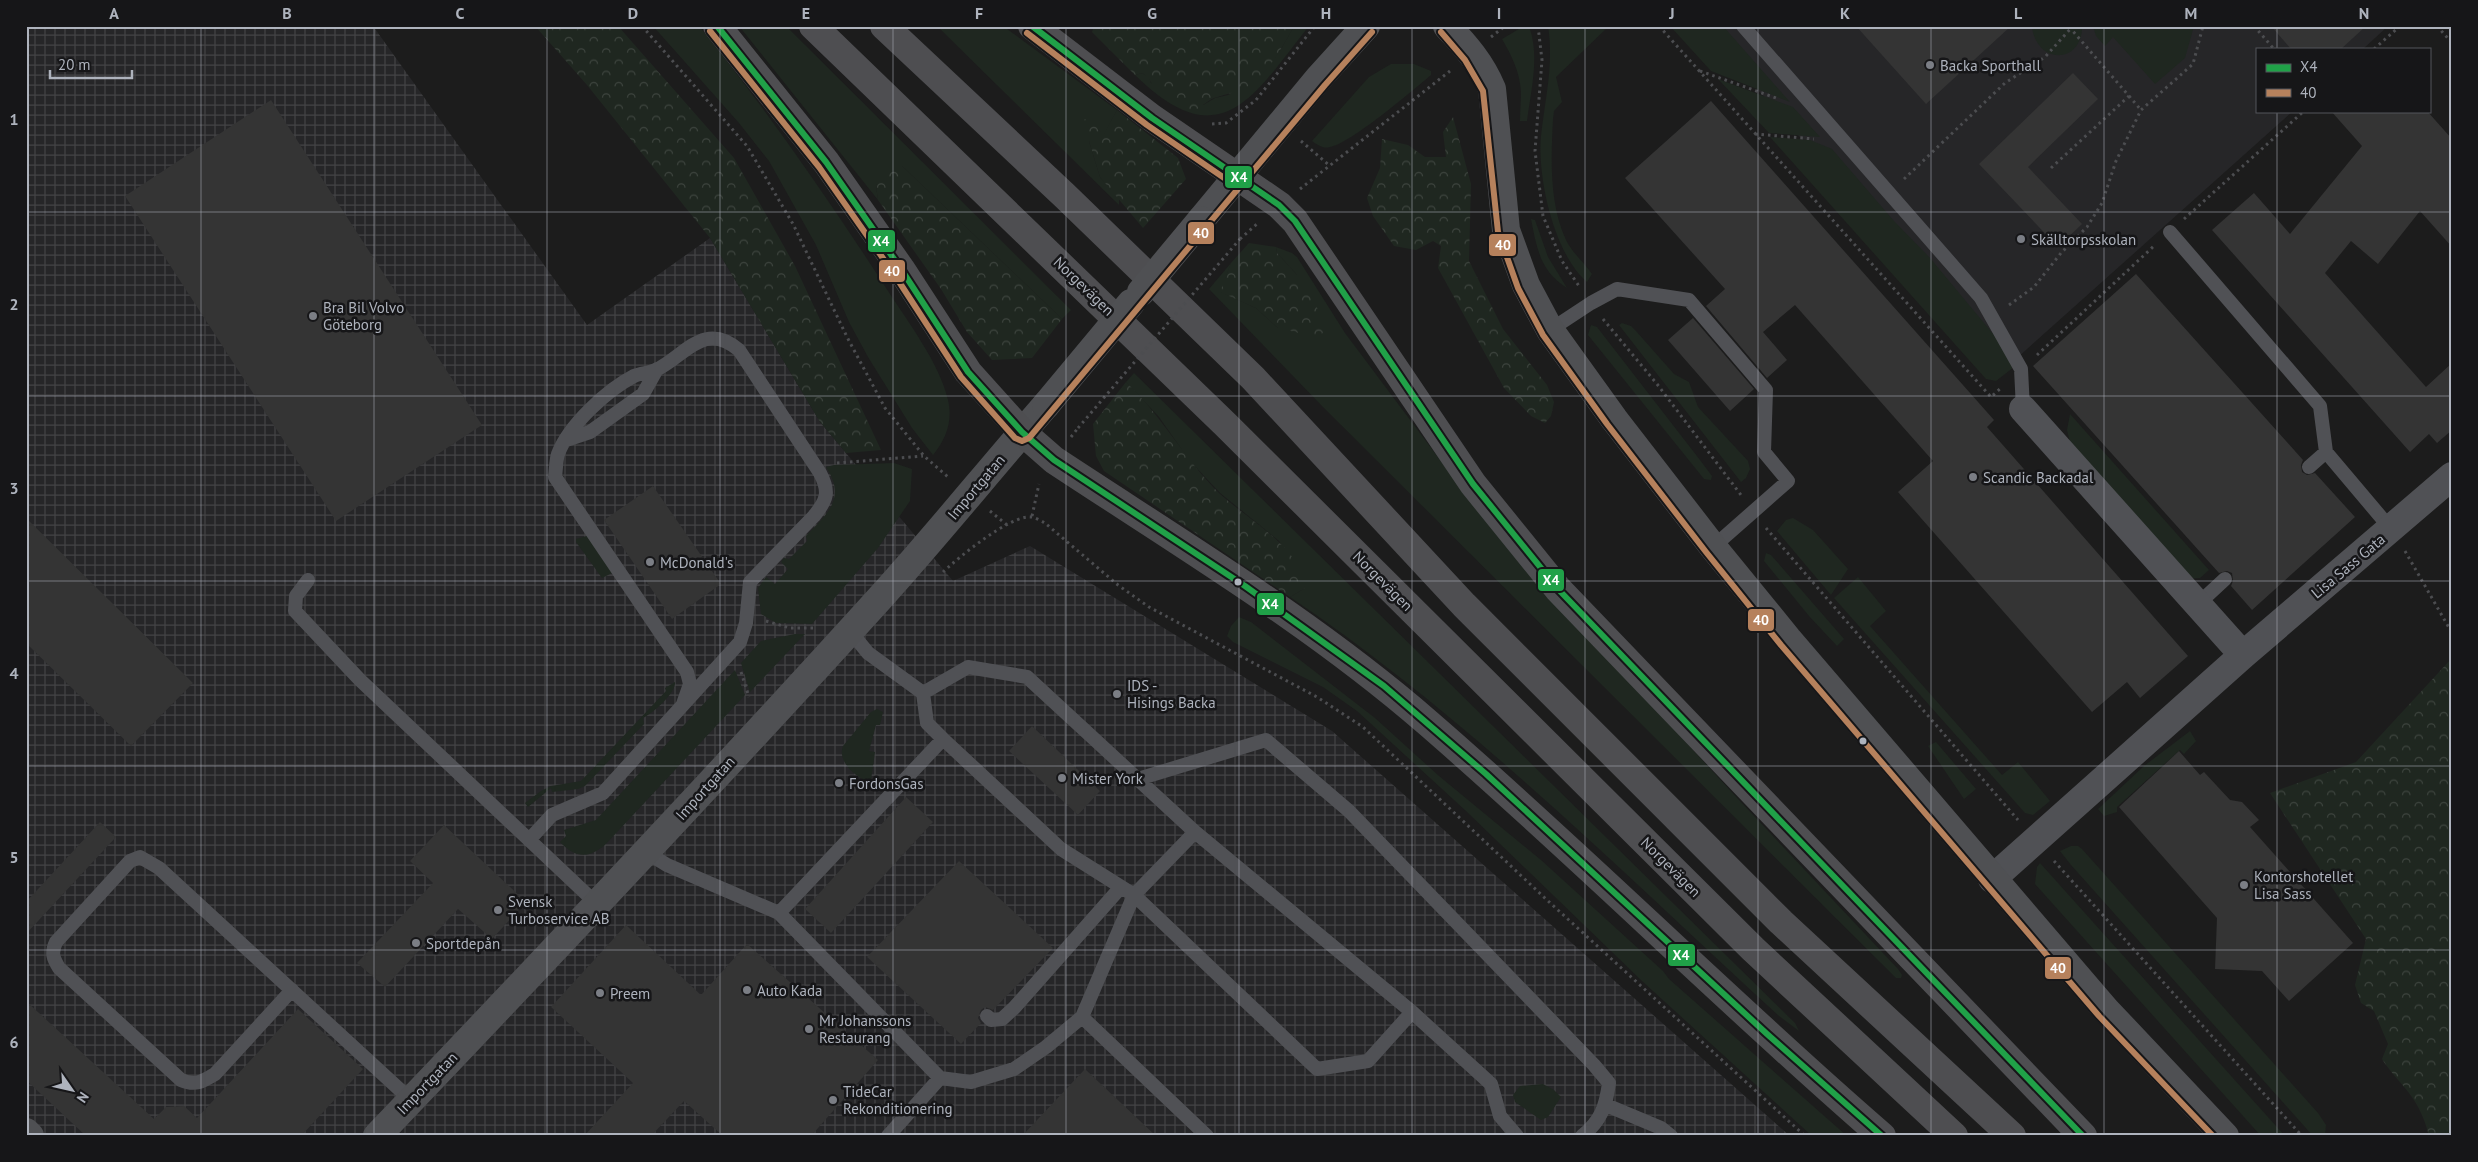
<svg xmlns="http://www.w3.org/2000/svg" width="2478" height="1162" font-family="'PT Sans',sans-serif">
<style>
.built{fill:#262628}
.industrial{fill:url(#industrial-grid)}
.green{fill:#1f2720}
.forest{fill:url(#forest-crowns)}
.building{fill:#343434}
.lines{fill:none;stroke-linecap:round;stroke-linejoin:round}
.path{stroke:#4c4d50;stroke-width:3;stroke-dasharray:2.5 4;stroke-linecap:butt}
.lane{stroke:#505155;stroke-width:14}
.street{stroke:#505155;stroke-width:28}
.secondary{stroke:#4f5053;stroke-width:28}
.highway{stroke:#4e4e51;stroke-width:28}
.path-bridge{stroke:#4c4d50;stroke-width:3;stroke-dasharray:2.5 4;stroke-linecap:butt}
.secondary-bridge{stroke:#4f5053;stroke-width:28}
.bus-1-casing{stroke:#161618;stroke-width:10}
.bus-2-casing{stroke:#161618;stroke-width:10}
.bus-1{stroke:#20a148;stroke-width:6}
.bus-2{stroke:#b6815c;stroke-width:6}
.grid{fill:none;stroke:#aeb3bd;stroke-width:1;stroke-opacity:0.55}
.poi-dot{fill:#7b7e85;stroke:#161618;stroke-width:2}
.bus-dot{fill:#aeb3bd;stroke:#161618;stroke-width:2}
.labels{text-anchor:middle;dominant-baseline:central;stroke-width:5;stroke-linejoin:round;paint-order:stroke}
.poi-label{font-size:15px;fill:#aeb3bd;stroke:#161618;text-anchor:start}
.street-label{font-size:15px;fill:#aeb3bd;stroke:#161618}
.line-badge{stroke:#161618;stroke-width:2}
.badge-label{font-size:14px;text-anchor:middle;font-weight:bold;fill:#fff}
.neatline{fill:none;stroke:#aeb3bd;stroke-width:2}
.grid-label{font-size:16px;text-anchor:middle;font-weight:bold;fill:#aeb3bd}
</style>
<defs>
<pattern id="industrial-grid" width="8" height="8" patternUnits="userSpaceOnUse" patternTransform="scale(1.25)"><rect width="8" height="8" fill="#262628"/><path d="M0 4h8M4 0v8" fill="none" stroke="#434345"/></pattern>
<pattern id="forest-crowns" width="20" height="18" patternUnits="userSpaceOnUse" patternTransform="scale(1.25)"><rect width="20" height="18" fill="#1f2720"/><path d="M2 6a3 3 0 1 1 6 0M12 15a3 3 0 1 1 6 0" fill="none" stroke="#3d443e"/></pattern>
</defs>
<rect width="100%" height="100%" fill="#1c1c1c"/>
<!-- built -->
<path class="built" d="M1700,26H2388L2363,49H2257V111H2293L2007,367Z"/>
<!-- industrial -->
<path class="industrial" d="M26,26H373L587,325L710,238L820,422L953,581L1030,546L1332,731L1790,1136H26Z"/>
<!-- green -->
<path class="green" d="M653,26H699C768,111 829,200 888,291C908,322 940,364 948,400C953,422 946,439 933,455L912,428L868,357L849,322L816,245L769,161L739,123Z
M739,26H786L1071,310L1062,319L902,166L876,185L878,200Z
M937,26H1003L1117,110L1104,135L1098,129L1089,141L1100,177L1119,198V205Z
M1294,26H1309C1253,97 1221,159 1135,75L1142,73L1149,77L1151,83L1203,105L1215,98L1228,95L1264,72L1281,49Z
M1524,26H1529C1540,56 1531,90 1527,121H1520C1520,111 1521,102 1521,92C1520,73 1512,56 1502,39Z
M1548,26H1609L1556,77L1562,102L1554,111L1553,119C1551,159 1549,203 1566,240C1573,254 1584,262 1592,274L1587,282C1554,254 1537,177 1541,136C1545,99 1554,64 1548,26Z
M1670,26H1723L1790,102L1711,71Z
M2036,26H2082C2083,62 2039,67 2032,28Z
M2093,26H2194L2185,58L2155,84L2113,37L2105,46L2096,36Z
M1391,64H1414L1431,71V75C1412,91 1350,144 1330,147C1323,149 1318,145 1312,141L1369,77Z
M1718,79L1793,107L1820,137L1769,133Z
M1770,137L1810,140L1832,149L1894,221L1930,258L2009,353L2014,367L1996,381L1986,379Z
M1531,219L1535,220L1548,257L1567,288C1540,271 1537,249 1531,219Z
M1276,247L1292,253L1297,257L1345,333L1464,492L1615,665L1739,800L1898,969L1902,975L1901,978H1896L1322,406L1209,289L1231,263L1221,292L1256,308L1278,328L1297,275L1277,253Z
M1622,323L1631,326L1636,331L1674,374L1689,382L1698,407L1748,461L1750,469L1746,478L1741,482L1619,325Z
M1591,325L1597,327L1700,460L1712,476L1711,480L1704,479L1588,335Z
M1134,373L1795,1023L1799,1031L1779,1016C1621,871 1468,717 1290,597L1305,588L1279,541L1220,493L1189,460L1159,417L1126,382Z
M2070,414L2209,570L2200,578L2188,579L2072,451L2067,430Z
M894,463L912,469L910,501L878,548L812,624L776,623L761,614L758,588L766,577L775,584L788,569L781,562L784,558L789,559L807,541L806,536C827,514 847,498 826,467L834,465Z
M1793,518L1813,530L1848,569L1831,595L1777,531L1786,520Z
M587,536L614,572L602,578L576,542V539Z
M1766,553L1771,555L1844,639L1837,646L1809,616L1764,561Z
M1858,577L1886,611L1870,626L2002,775L2018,762L2050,801L2033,815L2025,813L1834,598Z
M1239,617L1251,622L1375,718L1439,776L1541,860L1663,971L1669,979L1847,1136H1812L1642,981L1466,811L1357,711L1323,687L1233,642L1227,636L1231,626Z
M795,634H805L750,692L741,663L761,641Z
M735,670L745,695L605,845C588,859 575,858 560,842L566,836L564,830L596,820Z
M675,682C676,693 653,713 643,718L644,724L585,786L578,789L552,792L551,788L528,807L525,803L541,791L551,786L581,781L666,691L665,688Z
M877,709L883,712L880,725H876L869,751L875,752L871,780L868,781C855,777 837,761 843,746L871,712Z
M2190,731L2196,741L2184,754L2180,750L2117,807V812L2104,816L2098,809L2144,766Z
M1936,742L1976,789L1964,799L1928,746Z
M2071,846H2078L2082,849L2318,1113L2326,1125L2325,1136H2313L2071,865L2060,851Z
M2040,863L2285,1136H2261L2035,884L2037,867Z
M1543,1084L1554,1090L1561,1097L1548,1117L1541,1120L1515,1102L1513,1095L1520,1086Z"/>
<!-- forest -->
<path class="forest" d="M535,26H618L734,158L795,266L881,450L846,453L820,422L710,238L587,85Z
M1094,26H1294C1282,48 1268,74 1247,87C1236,93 1225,94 1214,98C1207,101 1201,107 1194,111C1180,107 1166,100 1155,88C1150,82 1150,77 1142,73L1135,75L1092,32Z
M1117,110L1178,158L1186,179L1143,228L1100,177L1089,141L1075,132L1077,122L1086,119L1096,123L1098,129L1104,134Z
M1453,117L1471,184L1469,261L1503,329L1547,385L1554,402L1551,416L1545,423L1531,416L1504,388L1438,268L1441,246L1433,241L1416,250L1394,246L1373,216L1367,198L1380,168L1382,139L1408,145L1425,157H1446L1443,132Z
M890,165L902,166L1062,319L1032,358L992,360L967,332L941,289L878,200L876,185Z
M1249,243L1276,247L1277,253L1297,275L1327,324L1320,338L1278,328L1256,308L1220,292L1231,263Z
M1126,382C1162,416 1185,460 1220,494C1247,519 1303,549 1305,588L1290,597L1104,471L1096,456L1093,424Z
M2452,658V1136H2429C2425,1120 2419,1106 2409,1093C2400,1081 2390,1072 2382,1059L2388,1044L2374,1011L2361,1003L2355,985L2366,939L2270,793L2356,762Z"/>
<!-- building -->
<path class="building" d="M1856,26H2011L1926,104Z
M2271,26H2366L2341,49H2291Z
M2073,73L2098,99L2028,167L2082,224L2058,247L1979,164Z
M271,100L482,425L336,521L125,196Z
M1711,101L1994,420L1987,427L2188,656L2140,698L2127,682L2092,712L1898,492L1933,461L1795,305L1763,332L1787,360L1767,378L1706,306L1725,289L1625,178Z
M2331,111H2427L2452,139V247L2420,211L2378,264L2351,241L2325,273L2426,387L2452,363V430L2437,443L2429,434L2410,452L2212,230L2254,193L2290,234L2362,146Z
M2136,274L2303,460L2301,465L2302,472L2307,475L2315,473L2355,517L2252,610L2231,586L2233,581L2232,573L2227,571L2219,573L2033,366Z
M1693,318L1754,389L1730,411L1668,340Z
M653,486L721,584L672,619L604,520Z
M26,518L193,683L131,746L26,643Z
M1032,726L1100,791L1078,815L1009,751Z
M2179,751L2200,775L2204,772L2230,800L2242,802L2259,820L2250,827L2353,943L2289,1001L2262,971L2215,969L2217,918L2119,807Z
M906,797L933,822L831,933L805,909Z
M100,822L116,837L26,934V902Z
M444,825L526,902L492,939L458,909L385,987L357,963L433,883L410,861Z
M959,861L1053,948L993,1010L985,1007L981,1010L978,1018L981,1023L961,1044L867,957Z
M626,925L701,995L747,944L878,1060L811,1136H723L684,1101L651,1136H584L633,1083L551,1007Z
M26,1001L154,1119L166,1107L184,1106L197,1118L298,1009L363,1069L301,1136H86L26,1080Z
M1085,1069L1156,1136H1022Z"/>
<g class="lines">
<!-- path -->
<path class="path" d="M642,26L747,146L793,224L847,337L885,408L924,456L948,477
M1538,26L1542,60L1535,151L1543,216L1562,261L1579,286
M1659,26L1991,397L2001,388
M2254,26L2274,49
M2437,26L2452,43
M1491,37L1505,26
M2374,49L2400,26
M1700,71L1779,99
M2129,96L2141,110
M1212,124L1226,123L1256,100L1315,26
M1755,134L1814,139
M1301,141L1330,166
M2051,168L2129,96L2071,29
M1904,179L2005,83L2045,57L2073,26
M1300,189L1450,71
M2184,219L2304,111
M1240,239L1258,223
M2009,305L2034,287L2061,253L2087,227L2102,203L2116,161L2141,110L2193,64L2203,26
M1603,319L1657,384L1741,495
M2037,355L2155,245
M1071,437L1078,428
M837,463L923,456
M990,511L1007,525
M1032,516L1039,484
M1766,528L2018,820
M2405,551L2452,633
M943,572C959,557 1010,515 1031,517C1035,517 1041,521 1045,523L1118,585L1149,607L1317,697L1363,727L1547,900L1805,1136
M766,621L790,628H814
M741,672L749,697
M2054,861L2302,1136"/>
<!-- lane -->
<path class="lane" d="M1743,26L1981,298L2021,369L2023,409
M2170,232L2320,406L2326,452L2391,529
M1550,330L1591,303L1617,289L1689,300L1766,390L1764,452L1788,481L1713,547
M566,440L590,432L643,394L657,369
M2309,467L2326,452
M308,580L296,596L295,611L360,680L598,905
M2198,604L2225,579
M850,631L868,653L923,693L927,723L943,739L1061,849L1134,895L1195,832L1027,677L968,667L923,693
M1138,779L1266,740L1349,811L1594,1065L1609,1083C1606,1106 1601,1121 1582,1136
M1195,832L1412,1012
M529,840L552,815L603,793L740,642L746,623L750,582L814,516C827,500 830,492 820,473L739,350C704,320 685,356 656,370C649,373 641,373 634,376C607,390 569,425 558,454C556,460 556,470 555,477L687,672L690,684L683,704
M646,852L667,865L779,913L943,739
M779,913L940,1078L888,1136
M292,990L215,1074C202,1082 195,1086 181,1080L59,968C53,958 51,953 56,942L130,861L140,857L159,868L411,1100
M987,1016L991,1020L1002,1019L1014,1008L1121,887
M1082,1017L1134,895L1317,1069L1368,1061L1412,1012L1491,1084L1500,1116L1517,1136
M940,1078L971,1082L1014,1069L1046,1047L1082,1017L1207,1136
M1606,1105L1661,1128L1671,1136"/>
<!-- street -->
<path class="street" d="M2023,409L2243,655
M1992,879L2243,655L2452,476"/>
<!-- secondary -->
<path class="secondary" d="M1447,26C1466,46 1481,63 1492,89L1506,230L1526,285L1550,330L1614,419L1713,547L1788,639L2106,1010L2225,1136
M1201,220L1318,79L1366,26
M26,1132L30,1136
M377,1136C547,958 715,780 880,598C937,535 990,469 1046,405"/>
<!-- highway -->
<path class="highway" d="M717,26L826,162L901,269L968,372L1022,432L1054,460C1181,544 1313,623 1428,723C1583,857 1727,1002 1882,1136
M813,26L1225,424L1753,949L1954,1136
M884,26L1064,195L1253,378L1464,605L1781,922L2012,1136
M1032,26L1152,118L1279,205L1295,221L1473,484L1558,589L2083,1136"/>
<!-- path-bridge -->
<path class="path-bridge" d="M1078,428L1240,239"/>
<!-- secondary-bridge -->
<path class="secondary-bridge" d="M1141,292L1201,220
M1046,405L1131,303"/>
<defs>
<path id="bus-1" d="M717,26L826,162L901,269L968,372L1022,432L1054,460L1245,586L1384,686L1486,774L1767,1034L1882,1136
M1032,26L1152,118L1279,205L1295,221L1473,484L1558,589L2083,1136"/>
<path id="bus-2" d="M710,31L819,167L894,274L961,377L1015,438L1022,441L1029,438L1325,85L1372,32
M1441,32L1465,60L1483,91L1498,232L1518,288L1543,335L1607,424L1706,552L1781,645L2099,1016L2213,1136
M1027,33L1147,125L1233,184"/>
</defs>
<!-- bus-1 casing -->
<use href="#bus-1" class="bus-1-casing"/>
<!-- bus-2 casing -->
<use href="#bus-2" class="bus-2-casing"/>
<!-- bus-1 -->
<use href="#bus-1" class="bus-1"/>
<!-- bus-2 -->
<use href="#bus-2" class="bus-2"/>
</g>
<!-- grid -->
<path class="grid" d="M201,26V1136M374,26V1136M547,26V1136M720,26V1136M893,26V1136M1066,26V1136M1239,26V1136M1412,26V1136M1585,26V1136M1758,26V1136M1931,26V1136M2104,26V1136M2277,26V49M2277,111V1136M26,212H2452M26,396H2452M26,581H2452M26,766H2452M26,950H2452"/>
<!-- markers -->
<g class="poi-dot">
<circle cx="1930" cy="65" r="5"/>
<circle cx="2021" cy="239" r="5"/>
<circle cx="313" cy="316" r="5"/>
<circle cx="1973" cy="477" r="5"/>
<circle cx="650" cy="562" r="5"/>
<circle cx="1117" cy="694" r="5"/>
<circle cx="1062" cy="778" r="5"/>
<circle cx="839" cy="783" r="5"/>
<circle cx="2244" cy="885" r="5"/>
<circle cx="498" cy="910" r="5"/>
<circle cx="416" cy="943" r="5"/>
<circle cx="747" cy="990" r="5"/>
<circle cx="600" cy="993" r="5"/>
<circle cx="809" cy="1029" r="5"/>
<circle cx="833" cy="1100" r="5"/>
</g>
<g class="bus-dot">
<circle cx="1238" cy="582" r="4.5"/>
<circle cx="1863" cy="741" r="4.5"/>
</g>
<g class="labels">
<!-- poi labels -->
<g class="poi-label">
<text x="1940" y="65">Backa Sporthall</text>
<text x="2031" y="239">Skälltorpsskolan</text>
<text x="323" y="307">Bra Bil Volvo<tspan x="323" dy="17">Göteborg</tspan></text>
<text x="1983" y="477">Scandic Backadal</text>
<text x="660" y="562">McDonald's</text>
<text x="1127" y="685">IDS -<tspan x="1127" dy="17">Hisings Backa</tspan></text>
<text x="1072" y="778">Mister York</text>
<text x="849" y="783">FordonsGas</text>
<text x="2254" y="876">Kontorshotellet<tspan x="2254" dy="17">Lisa Sass</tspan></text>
<text x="508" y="901">Svensk<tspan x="508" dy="17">Turboservice AB</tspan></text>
<text x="426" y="943">Sportdepån</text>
<text x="757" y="990">Auto Kada</text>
<text x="610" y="993">Preem</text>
<text x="819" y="1020">Mr Johanssons<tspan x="819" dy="17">Restaurang</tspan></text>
<text x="843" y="1091">TideCar<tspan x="843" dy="17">Rekonditionering</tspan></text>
</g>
<!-- street labels -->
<g class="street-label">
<text transform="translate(1084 286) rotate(44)">Norgevägen</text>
<text transform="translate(976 487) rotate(-50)">Importgatan</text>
<text transform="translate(2348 566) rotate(-40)">Lisa Sass Gata</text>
<text transform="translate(1383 581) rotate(45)">Norgevägen</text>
<text transform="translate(705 788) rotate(-48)">Importgatan</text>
<text transform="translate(1671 867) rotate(45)">Norgevägen</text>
<text transform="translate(427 1083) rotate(-46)">Importgatan</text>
</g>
</g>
<g class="line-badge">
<rect x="1224" y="165" width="29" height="24" rx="5" fill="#20a148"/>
<rect x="1187" y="221" width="28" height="24" rx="5" fill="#b6815c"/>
<rect x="867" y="229" width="29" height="24" rx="5" fill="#20a148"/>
<rect x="1488" y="233" width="29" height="24" rx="5" fill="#b6815c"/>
<rect x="878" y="259" width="28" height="24" rx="5" fill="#b6815c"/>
<rect x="1537" y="568" width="28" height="24" rx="5" fill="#20a148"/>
<rect x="1256" y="592" width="29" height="24" rx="5" fill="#20a148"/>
<rect x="1747" y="608" width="28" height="24" rx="5" fill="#b6815c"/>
<rect x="1667" y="943" width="29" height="24" rx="5" fill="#20a148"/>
<rect x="2044" y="956" width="28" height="24" rx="5" fill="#b6815c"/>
</g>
<g class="badge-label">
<text x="1239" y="182">X4</text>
<text x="1201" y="238">40</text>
<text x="881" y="246">X4</text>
<text x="1503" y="250">40</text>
<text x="892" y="276">40</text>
<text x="1551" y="585">X4</text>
<text x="1270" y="609">X4</text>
<text x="1761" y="625">40</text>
<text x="1681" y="960">X4</text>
<text x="2058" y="973">40</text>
</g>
<!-- border -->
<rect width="2478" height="1162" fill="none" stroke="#161618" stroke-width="55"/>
<!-- legend -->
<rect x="2256" y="48" width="175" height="65" fill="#161618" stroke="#53555a"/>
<rect x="2266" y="64" width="25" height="8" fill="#20a148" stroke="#53555a"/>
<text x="2300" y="72" font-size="15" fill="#aeb3bd">X4</text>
<rect x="2266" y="89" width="25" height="8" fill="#b6815c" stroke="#53555a"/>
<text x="2300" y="98" font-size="15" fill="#aeb3bd">40</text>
<!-- north arrow -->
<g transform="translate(72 1090) rotate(124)" stroke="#161618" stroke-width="4" paint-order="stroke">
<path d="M0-4L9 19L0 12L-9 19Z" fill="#aeb3bd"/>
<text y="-8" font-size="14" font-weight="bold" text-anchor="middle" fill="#aeb3bd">N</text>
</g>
<!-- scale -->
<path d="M50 70v8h82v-8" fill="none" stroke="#aeb3bd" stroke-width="2.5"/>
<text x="58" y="70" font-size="15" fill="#aeb3bd" stroke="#161618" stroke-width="4" paint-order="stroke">20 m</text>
<rect x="28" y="28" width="2422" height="1106" class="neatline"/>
<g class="grid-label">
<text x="114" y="19">A</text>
<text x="287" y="19">B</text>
<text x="460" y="19">C</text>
<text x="633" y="19">D</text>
<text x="806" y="19">E</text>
<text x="979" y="19">F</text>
<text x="1152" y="19">G</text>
<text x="1326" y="19">H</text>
<text x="1499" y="19">I</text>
<text x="1672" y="19">J</text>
<text x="1845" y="19">K</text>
<text x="2018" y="19">L</text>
<text x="2191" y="19">M</text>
<text x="2364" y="19">N</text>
<text x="14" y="125">1</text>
<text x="14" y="310">2</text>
<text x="14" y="494">3</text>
<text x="14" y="679">4</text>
<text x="14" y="863">5</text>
<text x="14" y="1048">6</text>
</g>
</svg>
